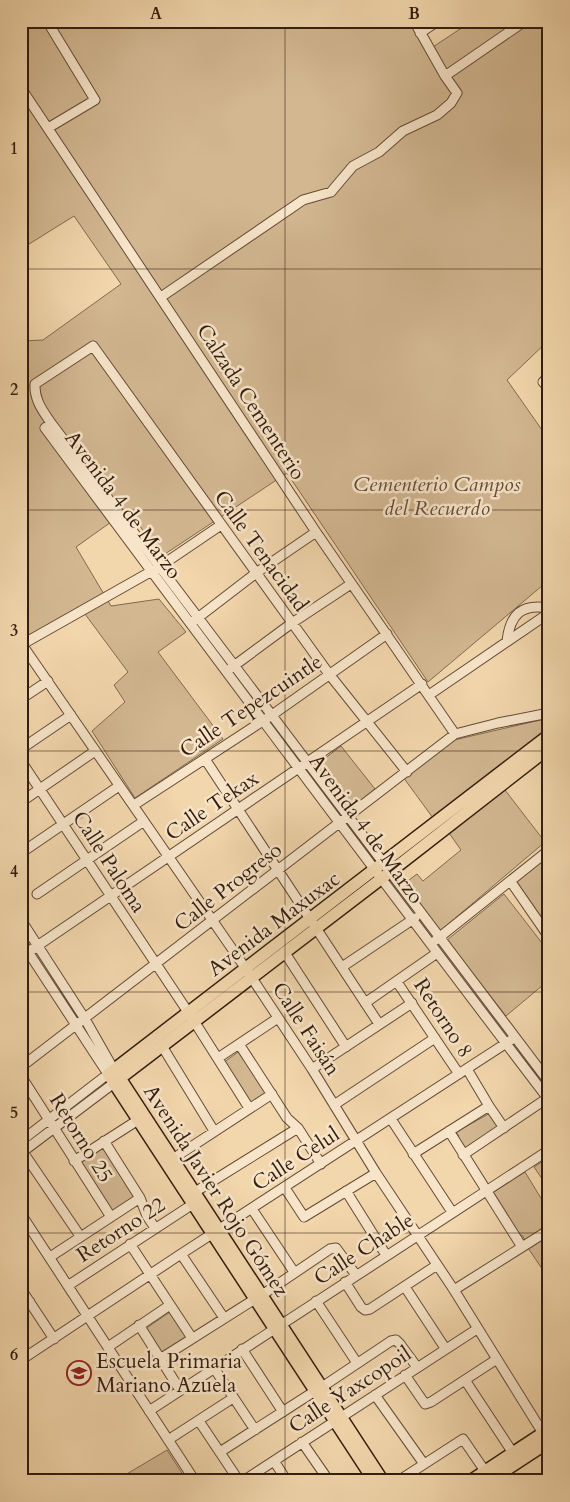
<svg xmlns="http://www.w3.org/2000/svg" width="570" height="1502" font-family="Cardo,serif">
<style>
.green{fill:#d2b791;stroke:#826a50}
.lines{fill:none;stroke-linecap:round;stroke-linejoin:round}
.minor-casing{stroke:#634b36;stroke-width:11}
.major-casing{stroke:#331d0f;stroke-width:14}
.minor{stroke:#f7e4c9;stroke-width:9}
.major{stroke:#f2d6ac;stroke-width:11}
.grid{fill:none;stroke:#331d0f;stroke-width:1;stroke-opacity:0.55}
.labels{text-anchor:middle;dominant-baseline:central;stroke-width:5;stroke-linejoin:round;paint-order:stroke}
.street-label{font-size:21px;fill:#331d0f;stroke:#f7e4c9}
.park-label{font-size:21px;font-style:italic;fill:#634b36;stroke:#f7e4c9}
.poi-label{font-size:21px;fill:#331d0f;stroke:#f7e4c9;text-anchor:start}
.neatline{fill:none;stroke:#331d0f;stroke-width:2}
.grid-label{font-size:16px;text-anchor:middle;font-weight:bold;fill:#331d0f}
</style>
<rect width="100%" height="100%" fill="#f2d6ac"/>
<filter id="stains"><feTurbulence type="fractalNoise" baseFrequency=".004" numOctaves="4"/><feColorMatrix values="0 0 0 0 .2 0 0 0 0 .09 0 0 0 0 .02 0 0 0 .5 -.17"/></filter>
<radialGradient id="worn" r=".72"><stop offset=".6" stop-color="#630" stop-opacity="0"/><stop offset="1" stop-color="#630" stop-opacity=".3"/></radialGradient>
<!-- green -->
<path class="green" d="M21,21H410L427,51L472,21H549V340L507,380L549,440V580L428,682L287,473L162,556L128,510L76,547L111,606L159,599L186,632L158,652L223,739L135,798L92,731L125,702L114,685L128,672L85,614L27,642L21,634V341L43,340L121,284L74,216L26,246L21,239Z
M549,718V728L433,818L403,777L454,740Z
M341,746L375,789L348,811L315,766Z
M505,790L545,842L440,931L405,883L417,874L423,881L461,850L449,833Z
M549,855V932L513,885Z
M504,894L549,952V980L506,1016L447,940Z
M238,1052L269,1095L251,1106L223,1063Z
M492,1112L502,1129L467,1150L465,1147L463,1148L457,1138L459,1136L456,1132Z
M102,1145L135,1198L110,1213L78,1160Z
M549,1157V1190L545,1192L543,1189L545,1183L534,1167Z
M525,1172L547,1208L543,1213L549,1219V1225L525,1240L522,1235L519,1236L492,1193Z
M549,1236V1279L528,1248Z
M170,1312L188,1339L161,1355L145,1329Z
M167,1450L187,1481H115Z"/>
<g class="lines">
<defs>
<path id="minor" d="M47,21L95,100L48,128
M420,33L438,21
M445,76L525,21
M21,88L316,532L455,734
M161,297L303,200L331,192L353,166L379,152L403,131L437,115L451,103L457,93L445,76L414,21
M549,376L543,382L549,389
M51,423C43,411 34,400 35,384L93,346L329,674L407,772
M195,620L256,573L316,532
M507,641C510,615 521,603 549,608
M21,643L246,969L312,1069L376,1173L454,1290L546,1438
M21,645L159,567L221,525
M231,668L292,623L351,584
M429,695L549,613
M21,699L48,681
M21,749L71,715
M205,759L379,1024
M21,761L194,1021L249,1108
M21,802L95,751
M134,805L272,715L387,634
M21,853L119,786
M511,882L549,937
M37,894L144,821
M21,920L85,1019L114,1070
M436,940L549,850
M21,941L108,1074L21,1141
M285,953L346,1047
M21,957L422,684
M342,967L415,918
M397,982L459,1074
M365,1003L437,953
M239,1044L287,1118L298,1128L321,1164
M162,1046L214,1131
M218,1058L278,1018
M21,1067L455,734L498,723L549,713
M312,1069L412,1003
M467,1069L489,1106L504,1128
M21,1076L111,1217
M549,1082L51,423L45,428C212,653 379,877 549,1100
M334,1105L435,1038
M391,1119L452,1212
M449,1131L522,1247
M104,1141L140,1198L147,1216L155,1228
M23,1152L80,1236
M21,1153L114,1083
M413,1154L489,1106
M463,1155L549,1097
M74,1161L138,1120
M168,1162L272,1094
M285,1188L304,1217L376,1173
M346,1191L386,1255
M195,1192L298,1128
M252,1209L294,1272
M21,1214L195,1481
M130,1244L192,1338
M181,1254L224,1318
M50,1257L140,1198
M345,1282L361,1307L365,1310L370,1309L437,1265
M69,1285L193,1204
M405,1287L445,1348
M21,1289L54,1339
M454,1290L549,1230
M262,1295L330,1249L336,1248L356,1275
M316,1301L357,1363
M21,1308L30,1302
M139,1325L180,1390
M108,1347L170,1305
M242,1349L283,1412
M160,1359L255,1299
M21,1360L181,1254L511,1040
M214,1368L255,1430
M405,1375L425,1404L431,1402L497,1359
M465,1380L513,1453
M322,1387L391,1341L396,1340L400,1344L417,1367
M375,1395L424,1464
M149,1411L549,1150
M199,1421L239,1481
M168,1440L233,1398
M302,1442L329,1481
M220,1452L315,1391
M274,1461L287,1481
M243,1481L477,1329
M398,1481L463,1439L485,1471"/>
<path id="major" d="M116,1072L383,1481
M114,1083L390,872L549,748
M374,1481L108,1074L549,735
M470,1481L549,1429
M489,1481L549,1442"/>
</defs>
<!-- minor casing -->
<use href="#minor" class="minor-casing"/>
<!-- major casing -->
<use href="#major" class="major-casing"/>
<!-- minor -->
<use href="#minor" class="minor"/>
<!-- major -->
<use href="#major" class="major"/>
</g>
<!-- grid -->
<path class="grid" d="M285,21V1481M21,269H549M21,510H549M21,751H549M21,992H549M21,1233H549"/>
<!-- icons -->
<defs>
<symbol id="school-ring" viewBox="-11 -11 22 22"><circle r="9.5" fill="#f7e4c9" stroke="#8f2418" stroke-width="1.5"/><path d="M0-5L7-2L0 1L-7-2ZM-4 1L0 2.5L4 1V4Q0 6-4 4Z" fill="#8f2418"/></symbol>
</defs>
<g fill-rule="evenodd">
<use href="#school-ring" x="65" y="1359" width="28" height="28"/>
</g>
<g class="labels">
<!-- street labels -->
<g class="street-label">
<text transform="translate(251 402) rotate(57)">Calzada Cementerio</text>
<text transform="translate(123 505) rotate(53)">Avenida 4 de Marzo</text>
<text transform="translate(261 551) rotate(54)">Calle Tenacidad</text>
<text transform="translate(251 706) rotate(-34)">Calle Tepezcuintle</text>
<text transform="translate(212 806) rotate(-34)">Calle Tekax</text>
<text transform="translate(366 829) rotate(54)">Avenida 4 de Marzo</text>
<text transform="translate(109 862) rotate(57)">Calle Paloma</text>
<text transform="translate(228 887) rotate(-38)">Calle Progreso</text>
<text transform="translate(274 924) rotate(-37)">Avenida Maxuxac</text>
<text transform="translate(443 1018) rotate(57)">Retorno 8</text>
<text transform="translate(306 1029) rotate(57)">Calle Faisán</text>
<text transform="translate(81 1138) rotate(58)">Retorno 25</text>
<text transform="translate(296 1159) rotate(-33)">Calle Celul</text>
<text transform="translate(216 1191) rotate(57)">Avenida Javier Rojo Gómez</text>
<text transform="translate(121 1230) rotate(-33)">Retorno 22</text>
<text transform="translate(364 1249) rotate(-33)">Calle Chable</text>
<text transform="translate(350 1390) rotate(-33)">Calle Yaxcopoil</text>
</g>
<!-- park labels -->
<g class="park-label">
<text x="437" y="484">Cementerio Campos<tspan x="437" dy="24">del Recuerdo</tspan></text>
</g>
<!-- poi labels -->
<g class="poi-label">
<text x="96" y="1361">Escuela Primaria<tspan x="96" dy="24">Mariano Azuela</tspan></text>
</g>
</g>
<!-- margin -->
<rect width="570" height="1502" fill="none" stroke="#f2d6ac" stroke-width="55"/>
<rect x="28" y="28" width="514" height="1446" class="neatline"/>
<g class="grid-label">
<text x="156" y="19">A</text>
<text x="414" y="19">B</text>
<text x="14" y="154">1</text>
<text x="14" y="395">2</text>
<text x="14" y="636">3</text>
<text x="14" y="877">4</text>
<text x="14" y="1118">5</text>
<text x="14" y="1360">6</text>
</g>
<rect width="100%" height="100%" filter="url(#stains)"/>
<rect width="100%" height="100%" fill="url(#worn)"/>
</svg>
